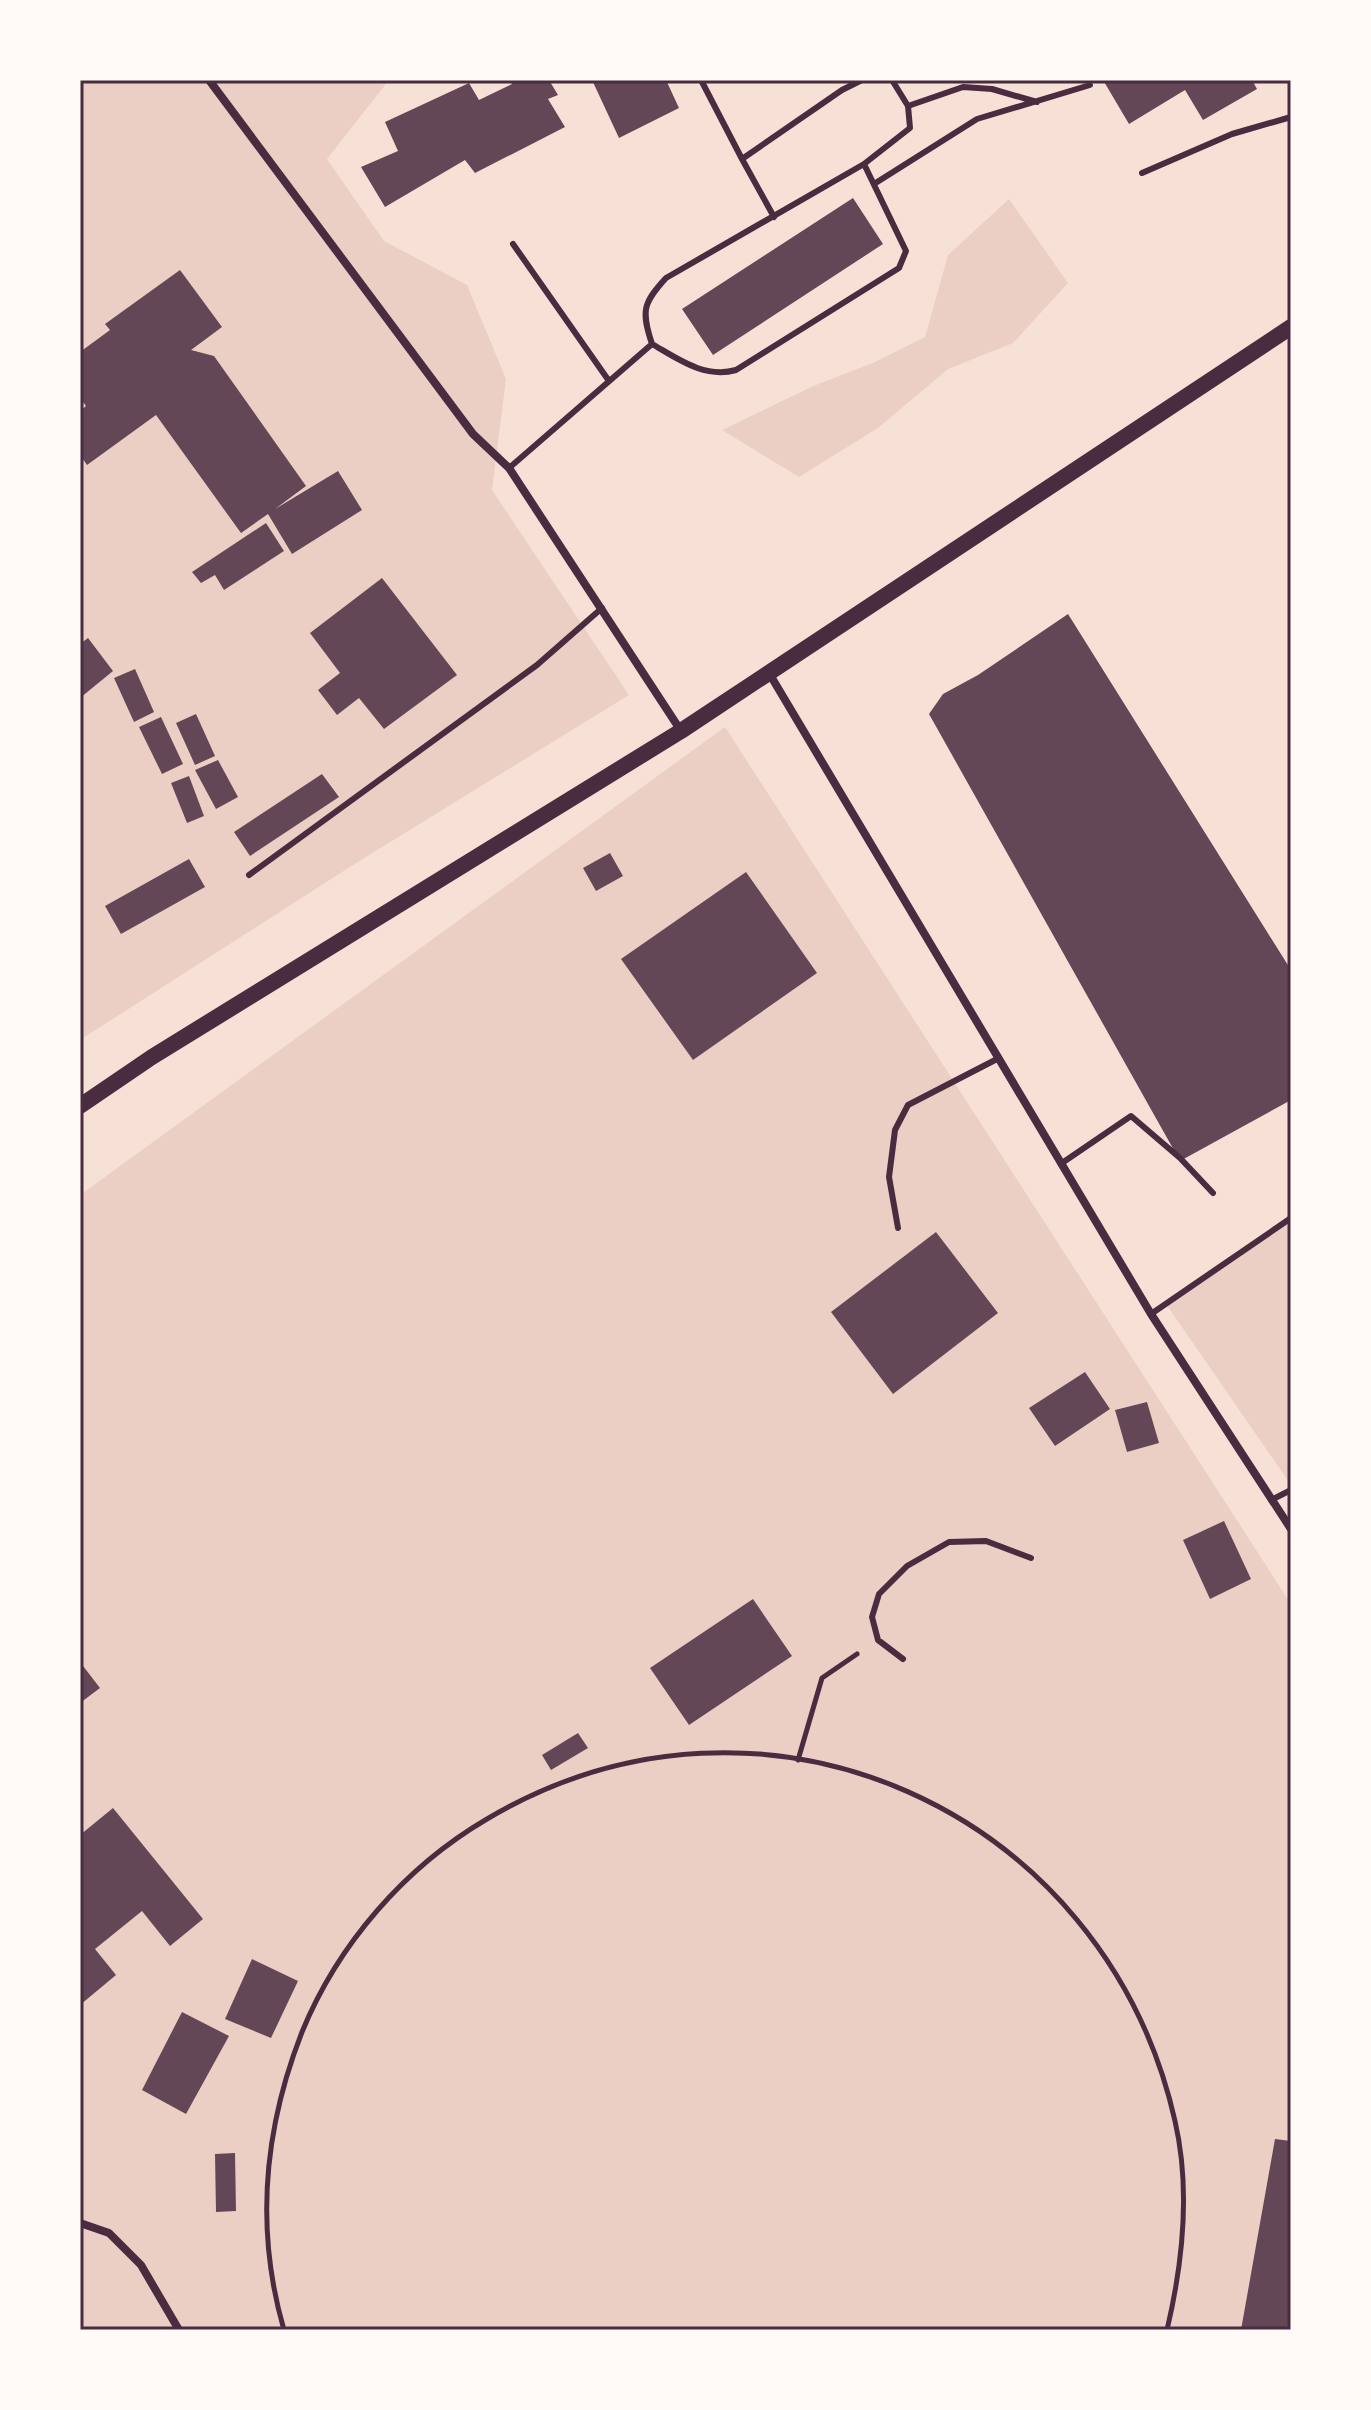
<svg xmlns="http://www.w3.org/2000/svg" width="1371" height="2410" font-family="'Roboto Serif',serif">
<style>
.green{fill:#ebcfc5}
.building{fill:#644757}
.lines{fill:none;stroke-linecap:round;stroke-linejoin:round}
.path{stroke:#4a2c40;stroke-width:5}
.service{stroke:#4a2c40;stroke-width:6}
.minor{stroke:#4a2c40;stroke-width:8}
.secondary{stroke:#4a2c40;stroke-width:16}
.neatline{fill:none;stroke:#4a2c40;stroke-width:3}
</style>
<rect width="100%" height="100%" fill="#f7e1d7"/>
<!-- green -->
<path class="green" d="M80,80H389L327,159L384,241L467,285L506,379L492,490L629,695L353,865L80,1040Z
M1009,199L1068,283L1013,343L948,369L878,428L799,477L722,430L811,387L875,362L925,337L948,255Z
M725,727L1291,1604V2330H80V1195Z
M1291,1214V1485L1166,1304Z"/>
<!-- building -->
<path class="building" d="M510,80H549L558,95L548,99L565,127L475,173L465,160L385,207L361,167L398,151L385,122L469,83L479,100L512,84Z
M592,80H666L679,108L619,138Z
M1103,80H1252L1257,89L1203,120L1185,90L1129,124Z
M853,198L883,244L713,355L682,309Z
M180,270L222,327L191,350L214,356L306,486L275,509L338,471L362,510L292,554L268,514L241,533L156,415L87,465L80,455V411L86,406L80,398V352L110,330L105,324Z
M266,523L284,551L224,590L215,575L201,583L192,572Z
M382,578L457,675L384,729L359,698L337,715L318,690L340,673L310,633Z
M1068,614L1291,970V1100L1180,1161L929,714L943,694L978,675Z
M88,638L113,671L80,698V644Z
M135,669L154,712L134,722L114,678Z
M196,714L215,756L195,765L176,723Z
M161,717L183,764L162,774L139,727Z
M218,760L238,797L216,809L195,770Z
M322,774L339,797L250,856L234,832Z
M189,776L204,816L187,823L171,783Z
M610,853L623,876L596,891L583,868Z
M189,859L205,887L121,934L105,906Z
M746,872L817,973L693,1060L621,959Z
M936,1232L998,1313L893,1394L831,1312Z
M1085,1372L1110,1409L1055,1446L1029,1408Z
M1147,1402L1159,1443L1127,1452L1115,1410Z
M1224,1521L1251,1579L1210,1599L1183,1540Z
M753,1599L792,1656L689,1725L650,1668Z
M80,1662L100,1688L80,1703Z
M578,1733L588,1748L551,1770L542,1755Z
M113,1808L203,1919L170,1946L142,1911L95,1949L116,1975L80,2005V1835Z
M252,1959L298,1981L271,2038L225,2019Z
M182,2012L229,2036L186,2114L142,2090Z
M1275,2139L1291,2141V2330H1241Z
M235,2153L236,2211L216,2212L215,2154Z"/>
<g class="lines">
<!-- path -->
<path class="path" d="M798,1760L822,1678L857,1654
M284,2330C255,2230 264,2129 302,2032C338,1944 405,1867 487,1819C763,1655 1105,1810 1175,2121C1191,2190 1183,2262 1167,2330"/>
<!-- service -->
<path class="service" d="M701,80L742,159
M908,106L963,87L992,89L1037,102
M864,164L906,251L899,268L736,370C705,379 678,359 652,344C641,311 643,303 666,278Z
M864,164L910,128L908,106L892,80
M1142,173L1232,134L1291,117
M874,184L977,119L1090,85
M774,217L742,159L842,90L862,80
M513,244L609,381
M509,468L652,344
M249,875L537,665L602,608
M1062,1163L1131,1116L1180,1158L1213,1193
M898,1228L889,1177L895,1130L908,1105L999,1058
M1151,1314L1291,1218
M1271,1500L1291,1490
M903,1659L878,1640L872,1617L879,1594L907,1566L949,1542L986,1541L1031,1558"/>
<!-- minor -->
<path class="minor" d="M209,80L473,434L509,468L681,731
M769,673L1151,1314L1291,1529
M80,2223L109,2233L141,2265L179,2330"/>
<!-- secondary -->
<path class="secondary" d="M80,1106L152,1057L681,731L1291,327"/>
</g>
<!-- border -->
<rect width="1371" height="2410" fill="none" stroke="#fffaf5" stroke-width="164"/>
<rect x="82" y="82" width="1207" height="2246" class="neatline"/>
</svg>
